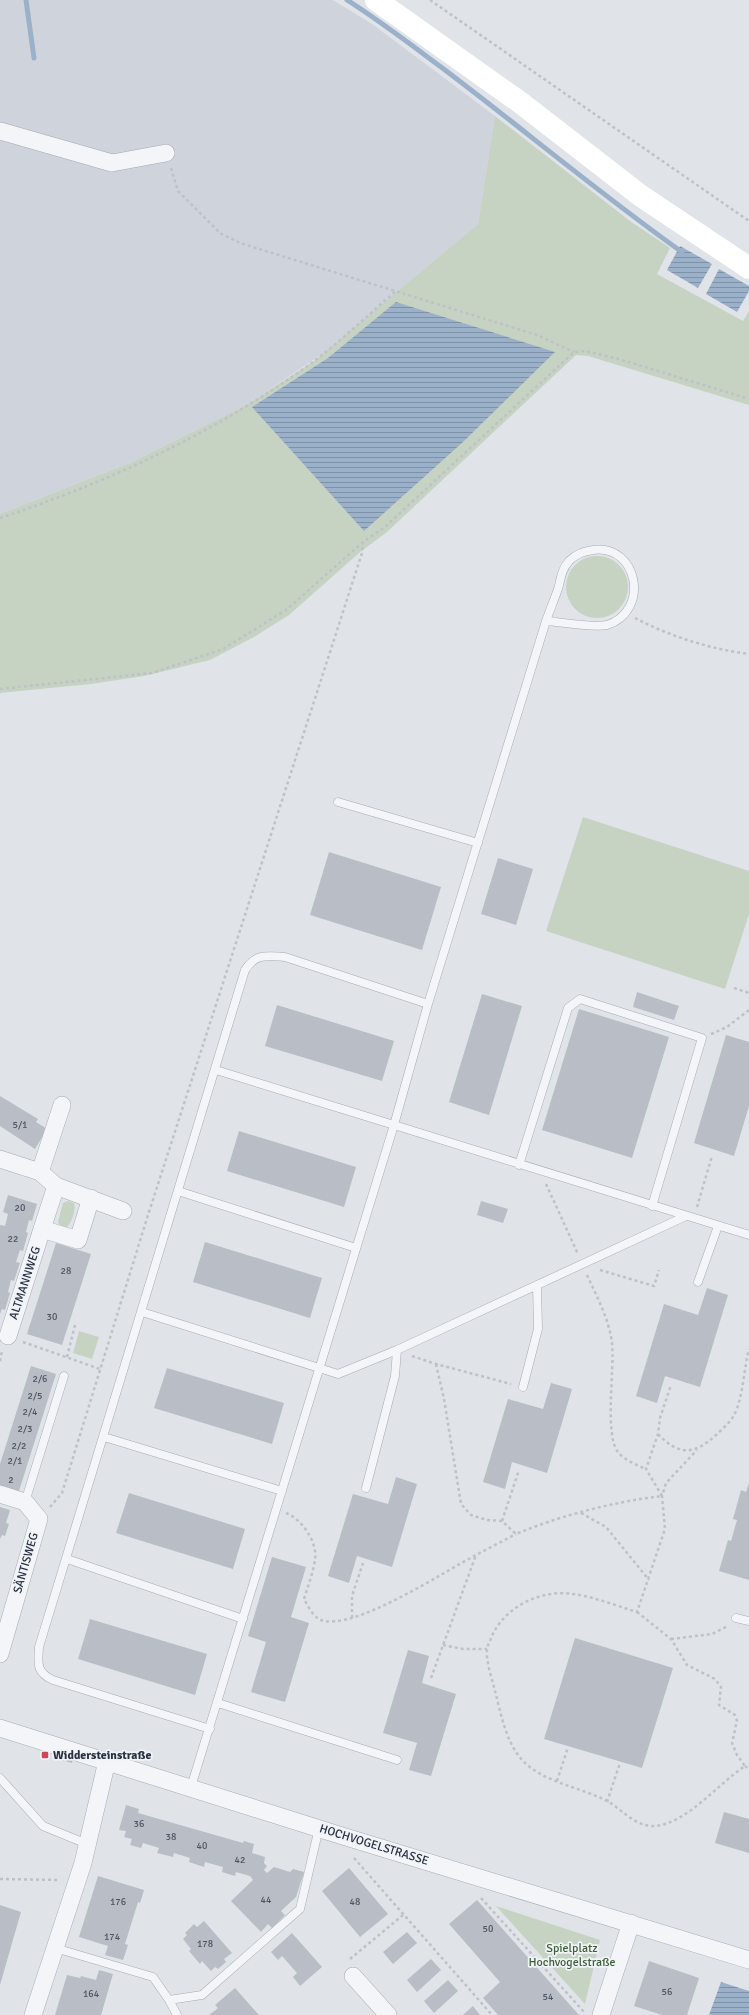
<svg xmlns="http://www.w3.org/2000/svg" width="749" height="2015" font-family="Signika,sans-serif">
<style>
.built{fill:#cfd3db}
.green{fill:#c6d3c2}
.water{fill:url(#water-rules)}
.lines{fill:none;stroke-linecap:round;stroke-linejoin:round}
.stream{stroke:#9bb1ca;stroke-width:5}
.building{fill:#b8bdc6}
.lane-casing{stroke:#a5abb3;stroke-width:9}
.street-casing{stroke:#a5abb3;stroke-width:18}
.path{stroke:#bec2c8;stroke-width:2.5;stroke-dasharray:3 3;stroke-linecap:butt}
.lane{stroke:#f3f5f8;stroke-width:8}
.street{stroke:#f3f5f8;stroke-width:17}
.secondary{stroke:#fff;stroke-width:22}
.poi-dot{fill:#cf4558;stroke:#f0f3f7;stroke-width:1.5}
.labels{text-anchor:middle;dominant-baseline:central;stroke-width:3.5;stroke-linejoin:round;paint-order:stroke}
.number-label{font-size:10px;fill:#4d5462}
.street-label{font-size:12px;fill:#293141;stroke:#f0f3f7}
.poi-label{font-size:12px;font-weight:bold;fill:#293141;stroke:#f0f3f7;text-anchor:start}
.park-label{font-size:12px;fill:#3d5d36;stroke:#f0f3f7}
</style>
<defs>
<pattern id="water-rules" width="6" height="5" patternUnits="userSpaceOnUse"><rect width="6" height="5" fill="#9bb1ca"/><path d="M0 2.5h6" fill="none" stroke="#7e91a6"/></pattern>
</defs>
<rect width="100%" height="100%" fill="#e0e4e9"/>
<!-- built -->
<path class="built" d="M0,0H333L372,24L495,116L478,224L325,352L248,404L132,462L0,514Z"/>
<!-- green -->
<path class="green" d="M495,116L630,221L670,248L657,274L743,321L749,311V405L588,356L576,355L387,532L359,553L289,615L254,637L210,660L144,676L91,684L0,693V514L132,462L248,404L314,361L478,224Z
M566 587a31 31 0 1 1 62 0a31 31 0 1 1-62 0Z
M583,817L749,871V914L725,989L546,931Z
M68,1201L74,1203C76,1210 72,1223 66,1228L60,1226L58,1222L63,1203Z
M79,1331L99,1337L92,1359L73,1353Z
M496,1906L600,1940L585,2004Z"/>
<!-- water -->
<path class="water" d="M680,246L712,264L698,288L667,270Z
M719,269L749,286V291L737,312L706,294Z
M396,302L555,352L463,442L364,531L252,407L328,358Z
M721,1982L749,1991V2015H709Z"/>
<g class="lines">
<!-- stream -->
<path class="stream" d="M26,0L34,58
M347,0C380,21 410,44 441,67C522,128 600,194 682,252"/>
</g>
<!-- building -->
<path class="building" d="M329,852L441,887L422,950L310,915Z
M498,858L533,869L516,925L481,914Z
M637,992L679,1006L674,1020L633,1007Z
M482,994L522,1006L489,1115L449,1102Z
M277,1005L394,1041L382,1081L265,1046Z
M579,1009L669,1037L632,1158L542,1130Z
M726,1035L749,1042V1106L734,1156L694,1143Z
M0,1096L38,1119L36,1122L47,1129L35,1149L0,1126Z
M239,1131L356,1167L344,1207L227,1171Z
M8,1195L37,1204L32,1221L29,1220L26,1232L28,1233L23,1251L20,1250L16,1262L20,1263L14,1281L11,1280L8,1292L10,1293L5,1310L2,1309L0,1314V1225L5,1226L8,1214L3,1212Z
M481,1201L508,1209L503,1223L477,1215Z
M205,1242L322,1278L310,1318L193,1282Z
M56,1243L91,1254L62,1345L27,1334Z
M707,1288L728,1295L700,1387L665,1376L657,1403L636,1396L664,1304L698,1315Z
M31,1366L56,1374L19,1491L0,1485V1464Z
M167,1368L284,1403L272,1444L154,1408Z
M551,1383L572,1389L547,1473L512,1462L505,1489L483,1482L508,1399L543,1409Z
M396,1477L417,1484L392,1567L357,1556L349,1583L328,1576L353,1494L388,1504Z
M749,1483V1580L719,1571L728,1540L731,1541L737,1520L733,1519L741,1490L746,1492Z
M129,1493L245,1529L233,1569L116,1533Z
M0,1507L10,1510L6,1523L9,1524L5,1536L2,1535L0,1539Z
M272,1557L306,1567L291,1617L309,1623L285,1702L251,1692L266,1642L248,1636Z
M90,1619L207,1654L195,1695L78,1659Z
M575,1638L673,1668L642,1768L544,1739Z
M408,1650L429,1656L422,1683L456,1694L431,1776L409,1770L417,1743L383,1733Z
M59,1755L73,1759L72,1763L58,1759Z
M126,1805L139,1809L138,1813L243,1843L244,1841L254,1844L252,1853L265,1857L264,1863L267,1866L264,1870L267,1873L274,1867L290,1872L293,1869L304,1872L296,1897L281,1911L285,1915L272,1928L268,1924L261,1932L231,1901L253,1880L250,1876L236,1872L235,1876L222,1872L223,1867L205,1862L204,1867L189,1862L190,1858L174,1853L173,1857L157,1853L159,1848L143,1843L141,1848L130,1845L132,1839L124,1837L126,1831L119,1830Z
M724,1812L749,1819V1853L715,1843Z
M349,1868L388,1914L360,1937L322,1891Z
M98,1876L144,1890L140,1903L138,1902L125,1944L128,1945L123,1960L105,1955L108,1946L79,1937Z
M477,1900L579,2015H498L483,1998L500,1982L449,1924Z
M0,1905L21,1912L0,1985Z
M204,1921L232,1953L224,1959L226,1962L218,1969L215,1967L211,1971L202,1961L200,1964L189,1951L191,1949L183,1939L187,1935L185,1933L194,1924L197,1927Z
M407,1932L417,1943L393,1964L383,1952Z
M292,1933L322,1967L300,1986L293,1977L297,1973L282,1956L278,1960L271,1952Z
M431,1959L441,1970L417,1992L407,1980Z
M649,1961L699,1978L687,2015H662L634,2006Z
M99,1970L113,1974L101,2015H55L67,1975L80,1978L81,1976L96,1980Z
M448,1980L458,1991L434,2013L424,2001Z
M235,1988L259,2015H209L218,2008L215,2005Z
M473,2006L480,2015H463Z"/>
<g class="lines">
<defs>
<path id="lane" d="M338,802L478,843
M216,1070L394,1125L428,1004L546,621C550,610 554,600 558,589C561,579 561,570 569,561C576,554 584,551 593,550C639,544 650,612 607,625C593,628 561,622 546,621
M519,1165L568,1008L580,999L702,1038L652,1206
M178,1191L356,1248
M698,1282L718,1226
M142,1312L338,1374L397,1350L686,1216
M523,1387L538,1329L537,1285
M104,1437L282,1491
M366,1488L395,1376L397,1350
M25,1502L64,1376
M67,1559L243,1619
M736,1618L749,1621
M218,1703L397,1760
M210,1729L53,1680C36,1672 38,1664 39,1647L245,970C256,953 266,956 285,957L428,1004
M0,1778L43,1826L87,1844
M191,1787L394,1125L749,1235
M55,1948L153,1977L169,2000L177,2015
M169,2000L202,1995L300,1909L319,1828"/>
<path id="street" d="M0,131L112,163L166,153
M0,1159L40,1172L56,1186L123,1211
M40,1172L62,1105
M56,1186L42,1229L78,1240L91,1198
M8,1336L42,1229
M0,1494L25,1502L39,1519L0,1654
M0,1728L336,1834L749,1960
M353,1976L388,2015
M33,2015L83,1863L107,1761
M601,2015L631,1923"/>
</defs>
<!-- lane casing -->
<use href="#lane" class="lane-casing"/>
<!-- street casing -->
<use href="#street" class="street-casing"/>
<!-- path -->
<path class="path" d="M430,0L749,221
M171,168L178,191L220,233L240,243L537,335L574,352
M0,518C112,481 218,431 313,362C342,340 368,315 396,291
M635,618C669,636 710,649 749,654
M0,689L152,673L223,649L286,610L363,542L385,527L574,352L585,351L619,359L749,399
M734,988L749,993
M711,1034L727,1027L749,1010
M546,1184L578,1254
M697,1207L712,1156
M600,1270L654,1286L659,1270
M587,1275C597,1297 609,1319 612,1343C615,1368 604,1435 618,1452C624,1460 637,1465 646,1469
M23,1342L100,1369
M412,1356L436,1364L511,1384
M67,1357L75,1325
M0,1361L2,1351
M436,1364L444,1399L461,1504L471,1515L487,1520L502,1521L516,1534C562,1515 613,1502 662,1496
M658,1434C679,1456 694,1455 716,1435C722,1429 730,1423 734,1415C743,1399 744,1367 749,1349
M662,1496L646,1469L658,1434L660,1418L671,1385
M50,1507L62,1493L148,1215L362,553L363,542
M286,1513C302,1519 318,1543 315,1560C313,1573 308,1586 304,1599C308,1606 313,1617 321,1620C353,1632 445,1571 476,1555C489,1548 503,1541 516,1534
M581,1513L606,1527L649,1580
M502,1521L519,1470
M637,1612L671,1639L687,1665L715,1679L721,1687L719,1705L735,1715L737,1721L732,1743L737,1755L745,1766C719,1783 686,1824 655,1826C635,1827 623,1810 607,1801C580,1787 545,1783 523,1761C506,1743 501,1714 495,1691C492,1678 486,1663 487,1649C487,1646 490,1642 491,1638C504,1607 540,1589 573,1594C595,1597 617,1606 637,1612L665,1529L662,1496L666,1483L697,1450
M352,1618V1596L363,1563
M671,1639L712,1634L728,1626
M443,1645L463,1649H487
M431,1678L476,1555
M745,1766L749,1769
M557,1781L568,1747
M607,1802L620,1763
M354,1858L492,2015
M0,1879L60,1880
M481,1898L585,2013
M350,1959L403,1915"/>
<!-- lane -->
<use href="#lane" class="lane"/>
<!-- street -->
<use href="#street" class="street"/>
<!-- secondary -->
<path class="secondary" d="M376,0L521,103L641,196L749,268"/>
</g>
<!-- markers -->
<rect class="poi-dot" x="41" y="1751" width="8" height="8" rx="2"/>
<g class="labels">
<!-- number labels -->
<g class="number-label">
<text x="20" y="1125">5/1</text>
<text x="20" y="1208">20</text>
<text x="13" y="1239">22</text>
<text x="66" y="1271">28</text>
<text x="52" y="1317">30</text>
<text x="40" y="1379">2/6</text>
<text x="35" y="1396">2/5</text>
<text x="30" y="1412">2/4</text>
<text x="25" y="1429">2/3</text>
<text x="19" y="1446">2/2</text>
<text x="15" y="1461">2/1</text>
<text x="11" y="1480">2</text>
<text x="139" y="1824">36</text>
<text x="171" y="1837">38</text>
<text x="202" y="1846">40</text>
<text x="240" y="1860">42</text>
<text x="266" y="1900">44</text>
<text x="118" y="1902">176</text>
<text x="355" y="1902">48</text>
<text x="488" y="1929">50</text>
<text x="112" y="1937">174</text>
<text x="205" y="1944">178</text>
<text x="667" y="1992">56</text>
<text x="91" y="1994">164</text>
<text x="548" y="1997">54</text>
</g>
<!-- street labels -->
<g class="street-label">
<text transform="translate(25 1283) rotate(-72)">ALTMANNWEG</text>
<text transform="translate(26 1563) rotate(-74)">SÄNTISWEG</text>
<text transform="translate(374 1845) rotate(17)">HOCHVOGELSTRASSE</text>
</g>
<!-- poi labels -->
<g class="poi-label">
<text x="53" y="1755">Widdersteinstraße</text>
</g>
<!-- park labels -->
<g class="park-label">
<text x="572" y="1948">Spielplatz<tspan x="572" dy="14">Hochvogelstraße</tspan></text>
</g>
</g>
</svg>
